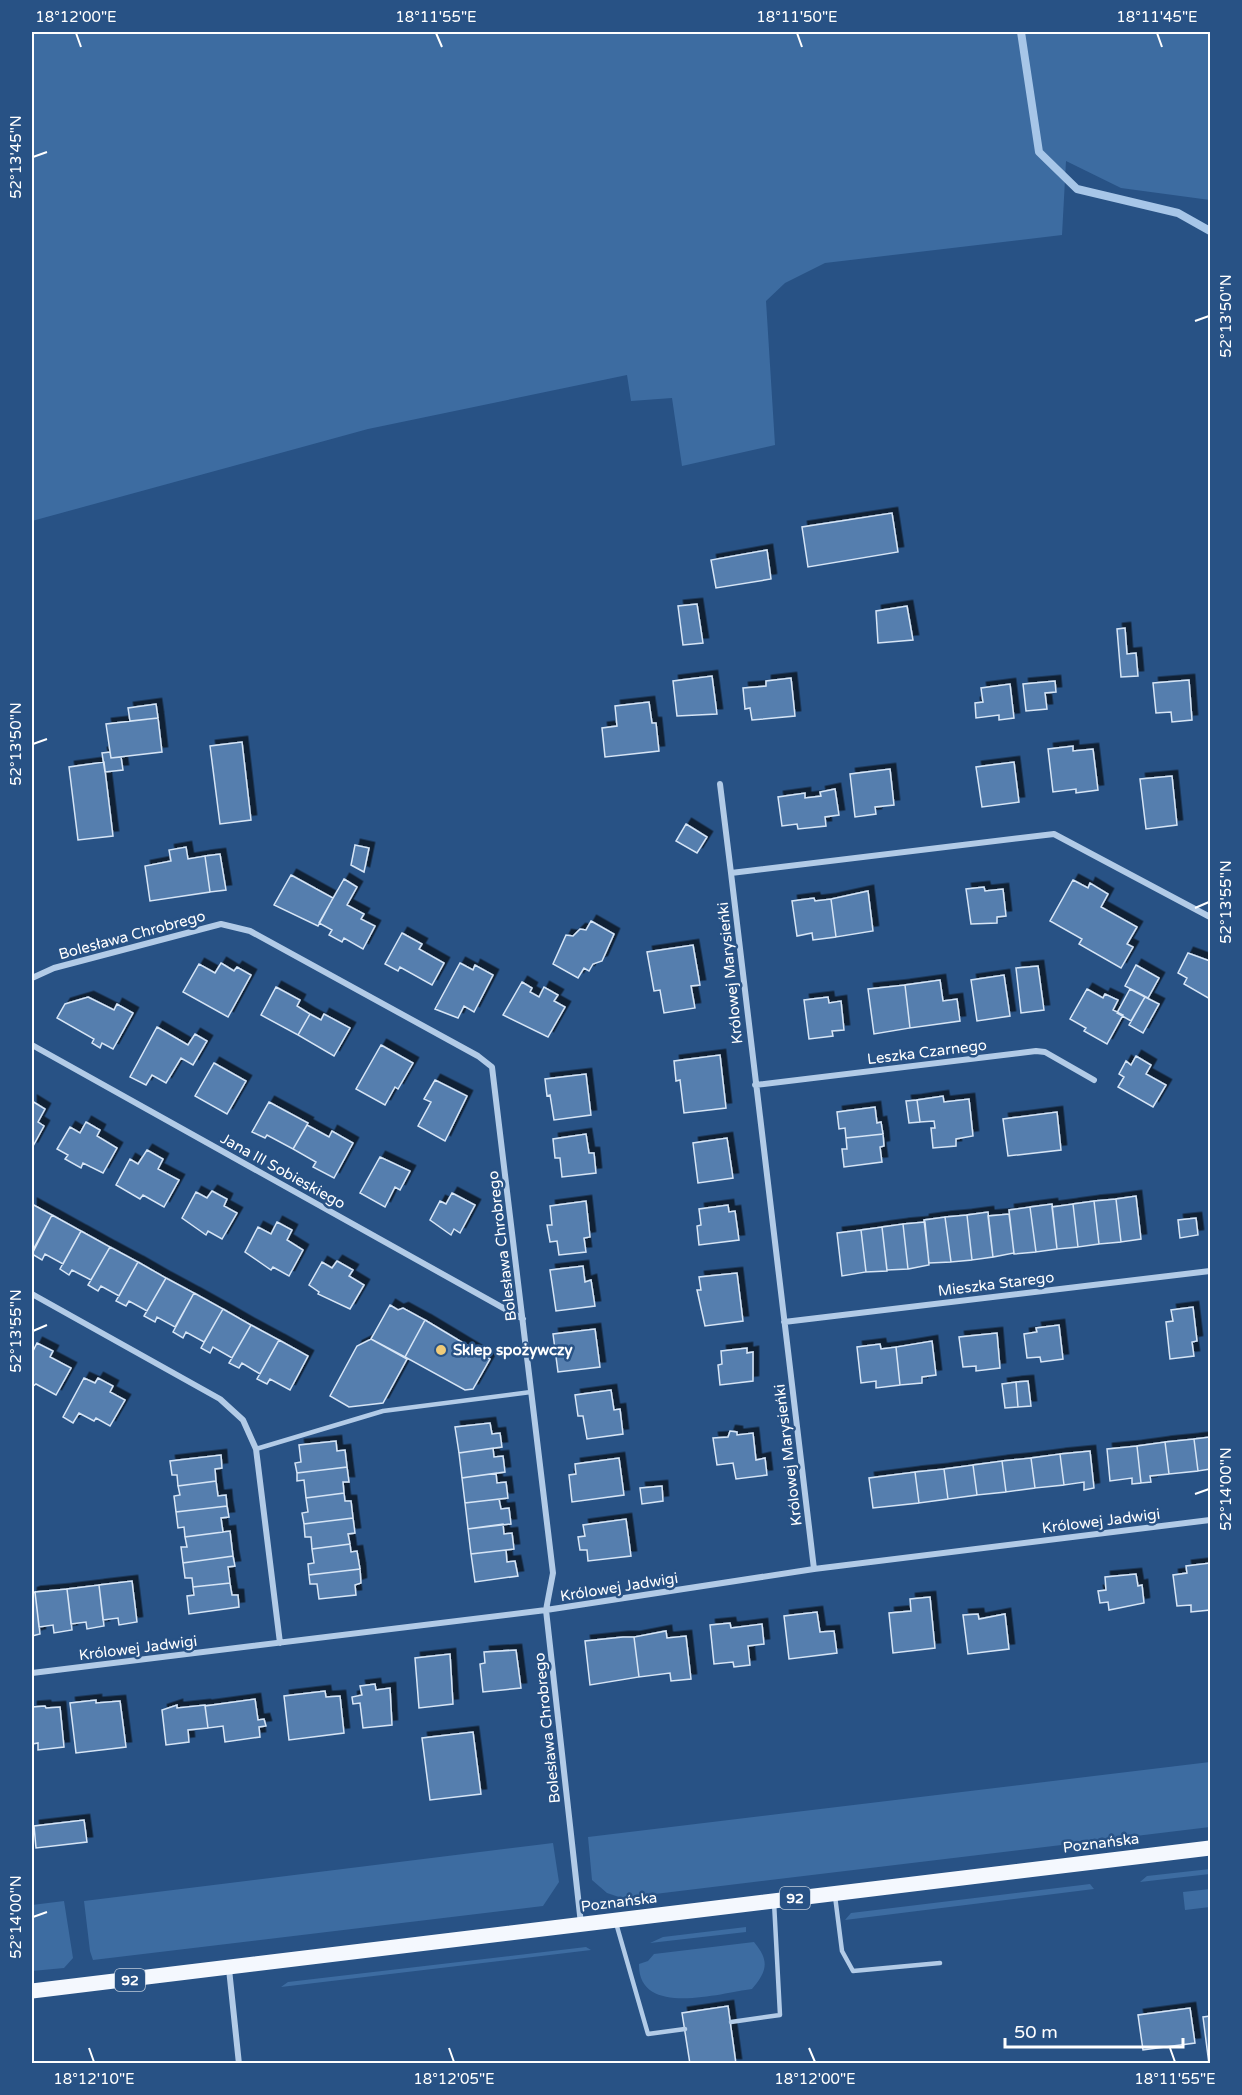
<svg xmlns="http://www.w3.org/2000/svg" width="1242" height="2095" font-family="'Varela Round',sans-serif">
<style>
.green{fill:#3d6ca1}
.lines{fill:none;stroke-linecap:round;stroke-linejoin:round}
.stream{stroke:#a7c6e8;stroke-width:8}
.building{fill:#557eae;stroke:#d6e5f6;stroke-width:1.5;filter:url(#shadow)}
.lane{stroke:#b2cbe7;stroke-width:4.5}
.street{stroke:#b2cbe7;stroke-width:6}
.primary{stroke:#f4f8fe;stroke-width:15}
.ticks{fill:none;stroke:#fff;stroke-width:2}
.poi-dot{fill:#efcb79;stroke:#285285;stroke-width:2}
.labels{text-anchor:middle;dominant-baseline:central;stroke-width:5;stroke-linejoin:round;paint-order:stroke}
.shield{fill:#285285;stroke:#becbda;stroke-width:1.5}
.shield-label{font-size:14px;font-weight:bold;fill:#fff}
.street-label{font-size:15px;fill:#fff;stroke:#285285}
.poi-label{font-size:15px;font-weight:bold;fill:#fff;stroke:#285285;text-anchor:start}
.neatline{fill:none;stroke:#fff;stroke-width:2}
.ticks-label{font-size:15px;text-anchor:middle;fill:#fff}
</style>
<defs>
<filter id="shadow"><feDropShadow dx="5.5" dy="-5.5" stdDeviation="0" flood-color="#0009"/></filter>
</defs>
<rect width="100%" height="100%" fill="#285285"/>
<!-- green -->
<path class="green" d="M32,32H1210V200L1121,188L1066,161L1062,235L825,263L785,283L766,301L775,445L682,466L672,398L631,401L627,375L368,429L32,521Z
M1210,1762V1827L622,1898L607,1893L592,1880L588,1837Z
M553,1843L559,1882L543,1906L93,1960L90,1951L84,1901Z
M1210,1869V1874L1140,1882L1147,1876Z
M1090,1884L1094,1889L845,1920L851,1913Z
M1210,1889V1907L1185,1910L1183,1892Z
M64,1901L73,1958L64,1968L32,1971V1905Z
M746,1927V1932L650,1943L663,1937Z
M754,1942C770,1961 767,1971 752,1989C720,1993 638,2018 639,1964L648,1961L654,1954Z
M586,1947L591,1950L281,1987L288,1982Z"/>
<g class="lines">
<!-- stream -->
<path class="stream" d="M1021,32L1039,152L1077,189L1178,213L1210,231"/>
</g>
<!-- building -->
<path class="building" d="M892,513L898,552L808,567L802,527Z
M767,550L771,579L716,588L711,560Z
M697,604L703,643L683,645L678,606Z
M907,606L913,640L878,643L876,611Z
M1125,628L1127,654L1136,653L1138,676L1121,677L1117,629Z
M712,676L717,714L677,716L673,681Z
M791,678L795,716L752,720L750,708L745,709L743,688L766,686V681Z
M1189,680L1192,720L1172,722L1171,712L1156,713L1153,683Z
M1055,681L1056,692L1045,693L1047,709L1026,711L1023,684Z
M1010,684L1014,718L999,720V715L976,718L975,703L983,702L981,688Z
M649,702L652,723H656L659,751L605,757L602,728L617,726L615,706Z
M156,704L158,718L130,721L128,708Z
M158,718L162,752L111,758L106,724Z
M242,742L251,820L220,824L210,746Z
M1073,746V751L1093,749L1098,790L1076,793V789L1053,792L1048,749Z
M110,752L111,758L121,757L123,770L105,772L102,753Z
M104,762L113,836L78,840L69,767Z
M1014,762L1019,802L982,807L976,767Z
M890,769L894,805L875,807L876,814L855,817L850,774Z
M1172,776L1177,825L1146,829L1140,779Z
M835,789L839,815L825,817L826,826L798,829L797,824L782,826L778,797L805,793V798L821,796L820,792Z
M686,824L707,837L697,853L676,841Z
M355,845L369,848L364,872L351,865Z
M186,847L188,859L205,856L210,892L150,901L145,866L171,861L169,850Z
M220,854L226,890L210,892L205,856Z
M291,875L333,898L318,926L274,905Z
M344,879L357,887L347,905L364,914L361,919L375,926L363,949L344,938L342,942L329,935L332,930L319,923Z
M1073,880L1088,888L1090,883L1108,894L1101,907L1137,927L1127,944L1133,947L1121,968L1079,944L1082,939L1050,921Z
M984,887L985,891L1003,889L1006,916L997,917V923L971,924L966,889Z
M868,891L873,931L836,937L831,899Z
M814,898L815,901L831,899L836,937L813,940L812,933L797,936L792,901Z
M591,921L614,934L602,961L593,964L589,971L584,968L578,978L553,964L566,935L573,936L580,929L586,930Z
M402,933L422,944L419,949L444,963L432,985L400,967L398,971L385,964Z
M693,945L700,985L691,986L695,1008L664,1013L660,990L654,991L647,952Z
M1188,953L1210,961V999L1184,984L1187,978L1178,973Z
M221,963L234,971L237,967L251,975L228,1017L183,992L199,964L215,973Z
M460,963L473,970L475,965L493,975L474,1012L464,1006L458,1018L435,1009Z
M1136,965L1159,978L1148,998L1125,986Z
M1038,966L1044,1010L1021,1013L1016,968Z
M1004,975L1010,1016L977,1021L971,980Z
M940,980L943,1001L957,999L960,1021L910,1028L905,985Z
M522,982L532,988L530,992L539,997L544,987L558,995L554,1001L565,1007L548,1037L503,1015Z
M905,985L910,1028L874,1034L868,989Z
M276,987L300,1000L297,1006L310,1014L298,1035L261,1015Z
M1087,989L1103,998L1105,994L1118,1000L1113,1010L1123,1015L1107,1044L1084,1031L1086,1028L1070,1019Z
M1130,989L1145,997L1131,1021L1117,1013Z
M88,997L114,1010L117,1004L133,1013L113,1049L102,1043L100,1048L92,1043L94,1039L57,1018L65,1004Z
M828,997L829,1003L841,1001L844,1030L832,1031L833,1036L809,1039L804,1000Z
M1145,997L1159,1004L1143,1033L1129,1025Z
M310,1014L321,1020L324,1014L350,1028L334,1056L298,1035Z
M157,1027L188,1045L195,1034L207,1041L193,1065L181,1058L166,1083L152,1075L146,1085L130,1077Z
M381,1045L413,1063L398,1089L395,1087L385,1105L356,1089Z
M720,1055L726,1108L684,1113L680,1080L676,1081L674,1061Z
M1136,1056L1151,1065L1146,1074L1166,1085L1153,1107L1118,1087L1124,1077L1119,1074L1126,1061L1131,1065Z
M214,1063L246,1081L227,1114L195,1096Z
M586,1074L591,1115L554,1120L550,1095L547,1096L545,1079Z
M435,1080L467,1096L445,1141L418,1126L431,1102L424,1099Z
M943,1096L944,1102L969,1099L973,1136L956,1139V1146L933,1148L931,1128H935L934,1121L920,1122L917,1100Z
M917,1100L920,1122L909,1123L906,1101Z
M32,1101L45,1109L38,1122L44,1126L32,1148Z
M269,1102L308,1123L293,1149L267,1135L265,1138L252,1132Z
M875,1107L877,1123L881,1122L883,1134L846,1138L845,1128L839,1129L837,1112Z
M1057,1112L1061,1150L1008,1156L1003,1119Z
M86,1122L100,1130L97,1136L117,1148L103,1173L83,1163L81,1168L65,1159L68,1155L57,1149L70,1127L80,1133Z
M307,1125L329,1137L332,1131L353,1143L334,1178L313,1167L316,1162L293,1149Z
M586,1134L589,1153H594L596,1173L562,1177L560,1158H555L553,1139Z
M883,1134L884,1146L880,1147L882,1162L844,1167L842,1149H847L846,1138Z
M727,1138L733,1178L698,1183L693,1143Z
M147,1150L163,1159L158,1169L179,1180L164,1207L143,1195L140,1199L116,1185L130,1159L138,1164Z
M380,1157L410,1171L400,1190L395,1187L385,1207L360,1193Z
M212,1191L227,1199L224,1206L237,1213L222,1239L208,1231L206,1235L182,1218L196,1192L207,1198Z
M452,1193L475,1205L460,1233L454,1229L451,1235L430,1220L440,1201L446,1204Z
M1136,1196L1141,1239L1121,1242L1116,1199Z
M1116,1199L1121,1242L1099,1244L1094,1201Z
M586,1201L590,1237L584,1238L586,1252L559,1255L557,1241L550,1242L547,1225H552L550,1206Z
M1094,1201L1099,1244L1078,1247L1073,1204Z
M32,1204L52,1215L34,1248L32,1247Z
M1052,1204L1057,1249L1036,1252L1030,1207Z
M1073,1204L1078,1247L1057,1249L1052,1207Z
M728,1205L729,1212L735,1211L739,1240L699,1245L697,1226L701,1225L699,1209Z
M1030,1207L1036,1252L1014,1254L1009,1210Z
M988,1212L993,1257L972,1260L967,1215Z
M1009,1214L1014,1253L993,1257L988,1216Z
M52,1215L81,1231L63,1264L45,1254L42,1260L32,1254Z
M967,1215L972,1260L951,1262L945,1217Z
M945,1217L951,1262L929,1263L924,1220Z
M1196,1218L1198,1235L1180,1238L1178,1220Z
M277,1222L292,1230L287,1240L303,1250L289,1276L273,1267L271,1270L245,1252L258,1227L271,1234Z
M925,1222L929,1265L908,1269L903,1224Z
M903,1224L908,1269L887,1270L882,1227Z
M882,1227L887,1271L866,1272L861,1230Z
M861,1230L866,1272L842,1276L837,1233Z
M81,1231L110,1247L91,1280L72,1270L69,1275L60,1269Z
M110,1247L138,1262L119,1296L101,1286L98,1291L88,1285Z
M337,1261L353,1270L349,1276L364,1285L350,1309L318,1294L319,1292L309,1285L322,1262L332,1268Z
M138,1262L166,1278L147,1311L129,1301L126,1306L116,1301Z
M583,1266L585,1282L591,1280L595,1306L556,1311L550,1270Z
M737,1273L743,1321L705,1326L697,1290H701L699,1277Z
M166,1278L194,1293L175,1327L157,1317L155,1322L144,1316Z
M194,1293L223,1309L204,1342L186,1332L183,1338L173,1332Z
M390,1305L398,1310L403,1308L425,1320L405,1357L371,1339Z
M1193,1307L1197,1341L1192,1342L1194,1356L1170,1359L1166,1322L1173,1321L1171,1310Z
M223,1309L251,1325L232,1358L213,1347L210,1353L201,1348Z
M425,1320L490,1359L473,1389L465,1390L405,1357Z
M251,1325L279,1340L260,1374L242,1363L239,1368L229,1363Z
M1059,1325L1063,1359L1041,1362L1040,1357L1027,1358L1024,1334L1037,1332L1036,1328Z
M595,1329L600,1367L558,1372L553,1334Z
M997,1333L1000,1368L976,1371V1366L963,1367L959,1337Z
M371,1339L407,1359L383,1403L349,1407L330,1396L357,1346Z
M279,1340L308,1356L290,1390L270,1379L267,1384L257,1379Z
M932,1341L936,1375L922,1377V1383L900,1385L896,1347Z
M37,1343L53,1351L50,1357L71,1368L56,1395L36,1384L32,1387V1353Z
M880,1344L881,1349L896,1347L900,1385L876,1388V1381L861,1383L857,1347Z
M747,1348V1353L753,1352V1381L720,1385L718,1365L722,1364L721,1351Z
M84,1378L95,1383L98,1378L113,1386L110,1392L125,1400L110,1426L96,1418L94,1421L79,1413L73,1423L63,1417Z
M1028,1381L1031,1406L1018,1407L1016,1382Z
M1016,1382L1018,1407L1005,1408L1002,1384Z
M611,1390L614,1410L620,1409L623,1434L587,1439L583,1416H578L575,1395Z
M490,1423L492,1434L500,1433L502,1447L459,1453L455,1427Z
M730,1431L737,1432V1435L753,1433L756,1460L765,1458L767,1475L736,1479L733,1463L717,1465L713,1438L728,1437Z
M1210,1437V1469L1198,1471L1194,1439Z
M1194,1439L1198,1471L1169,1474L1165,1442Z
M336,1441L337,1451L345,1450L347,1467L297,1473L295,1463L301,1462L299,1445Z
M1165,1442L1169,1474L1150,1476L1151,1482L1141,1483L1137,1446Z
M1137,1446L1141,1483L1132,1484V1478L1110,1481L1107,1449Z
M493,1448L494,1457L503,1456L505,1472L462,1478L459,1453Z
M1090,1451L1094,1488L1084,1490V1482L1064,1485L1060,1454Z
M1060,1454L1064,1485L1035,1488L1031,1458Z
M221,1455L222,1468L215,1469L216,1481L178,1486L177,1475H172L170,1461Z
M619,1458L624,1495L572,1502L569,1475L576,1474L575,1464Z
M1031,1458L1035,1488L1006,1492L1002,1461Z
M1002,1461L1006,1492L977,1495L973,1465Z
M973,1465L977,1495L948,1499L944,1469Z
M347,1467L349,1482H343L344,1493L306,1498L304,1480L297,1481V1473Z
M944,1469L948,1499L919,1503L915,1472Z
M915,1472L919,1503L873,1508L869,1478Z
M496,1473L497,1483L506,1482L508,1498L465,1503L462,1478Z
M216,1481L218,1496L226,1495L227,1506L176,1512L174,1496L180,1495L178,1486Z
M662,1486L663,1501L642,1504L640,1488Z
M344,1493L345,1501H351L353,1518L304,1524L302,1513L308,1512L306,1498Z
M499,1499L501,1509L509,1508L511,1524L468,1529L465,1503Z
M227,1506L229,1517L221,1518L223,1532L185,1537L184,1527L178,1528L176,1512Z
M353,1518L355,1533L348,1534L350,1544L312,1549L311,1537H305L304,1524Z
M626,1519L631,1556L588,1561L587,1550H580L578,1537L585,1536L583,1525Z
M503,1524L504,1534L512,1533L514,1549L471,1554L468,1529Z
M230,1531L233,1556L183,1563L181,1547H187L185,1537Z
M350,1544L351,1552L357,1551L360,1569L309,1575L308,1564L314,1563L312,1549Z
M506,1550L507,1562L515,1561L518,1576L475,1582L471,1554Z
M233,1556L235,1566L228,1567L230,1583L193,1587L192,1578H185L183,1563Z
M1210,1563V1610L1191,1612V1605L1177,1606L1173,1575L1187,1573L1186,1566Z
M360,1569L361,1583L355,1585L356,1595L319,1599L317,1584H310L309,1575Z
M1136,1574L1138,1586L1142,1585L1144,1603L1109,1610L1108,1602L1100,1603L1098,1591L1106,1590L1105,1577Z
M132,1581L137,1622L119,1625L118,1618L103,1620L99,1585Z
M230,1583L232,1595H238L239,1607L189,1614L187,1596L194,1595L193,1587Z
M99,1585L104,1626L87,1629L86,1622L71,1624L67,1589Z
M67,1589L72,1630L54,1633L53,1625L39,1627L35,1592Z
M35,1592L40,1634L32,1636V1593Z
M930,1597L935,1648L893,1653L889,1613L911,1611L910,1599Z
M817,1612L820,1632L834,1631L837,1653L789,1659L784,1616Z
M978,1614L979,1619L1005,1614L1009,1649L968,1654L963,1615Z
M730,1623L731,1628L762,1624L764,1644L748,1646L750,1665L734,1667L733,1662L714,1664L710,1625Z
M666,1631L667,1638L686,1636L691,1679L671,1681L670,1673L639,1677L634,1637Z
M623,1637H634L639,1677L590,1685L585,1641Z
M516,1650L521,1688L483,1692L480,1664L485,1663L484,1652Z
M450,1654L453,1704L419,1708L415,1658Z
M375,1684L376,1690L390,1688L392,1725L363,1728L360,1703L353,1704L352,1697L362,1695L360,1686Z
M325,1691L326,1697L340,1696L344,1733L289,1740L284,1696Z
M255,1699L258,1720L264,1719L266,1726L259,1727L260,1737L225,1742L223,1726L208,1728L205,1706Z
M96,1700V1703L120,1701L126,1747L76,1753L70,1703Z
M177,1705V1708L205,1705L208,1728L188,1730L189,1742L166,1745L162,1710Z
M45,1706L46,1708L60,1707L64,1747L38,1750V1743L32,1744V1707Z
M473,1732L481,1794L430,1800L422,1738Z
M84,1820L87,1842L36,1848L34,1826Z
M728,2006L736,2064H690L682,2013Z
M1190,2008L1195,2043L1143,2050L1138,2015Z
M1210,2016V2064H1209L1203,2017Z"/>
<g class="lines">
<!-- lane -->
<path class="lane" d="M256,1449L383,1411L531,1392
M835,1896L842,1951L853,1971L940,1963
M616,1923L648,2034L685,2029
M731,2022L780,2015L774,1902"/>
<!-- street -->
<path class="street" d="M720,784L731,873
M32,978L54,968L221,924L250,931L478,1056L492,1067L553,1573L546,1610L581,1924
M32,1045L523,1319
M755,1085L1036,1051L1045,1052L1094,1080
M32,1294L220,1399L243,1420L256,1449L280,1643
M784,1322L1210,1271
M814,1569L731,873L1054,834L1210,917
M32,1673L546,1610L814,1569L1210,1520
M229,1969L239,2064"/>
<!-- primary -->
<path class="primary" d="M32,1991L1210,1848"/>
</g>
<!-- ticks -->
<path class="ticks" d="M76,33L81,47M436,33L442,47M797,33L802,47M1157,33L1162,47M33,157L47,152M1195,321L1209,316M33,744L47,739M1195,908L1209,902M33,1331L47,1325M1195,1494L1209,1489M33,1917L47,1912M89,2048L94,2062M449,2048L454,2062M809,2048L815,2062M1170,2048L1175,2062"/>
<!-- markers -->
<circle class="poi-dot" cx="441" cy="1350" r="6"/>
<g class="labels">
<!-- shield labels -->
<g class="shield">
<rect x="780" y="1887" width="30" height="22" rx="4.5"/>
<rect x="115" y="1969" width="30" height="22" rx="4.5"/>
</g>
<g class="shield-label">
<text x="795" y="1898">92</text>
<text x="130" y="1980">92</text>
</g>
<!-- street labels -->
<g class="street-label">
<text transform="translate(132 935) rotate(-15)">Bolesława Chrobrego</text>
<text transform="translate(730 973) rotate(-96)">Królowej Marysieńki</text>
<text transform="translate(927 1052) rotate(-7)">Leszka Czarnego</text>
<text transform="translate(283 1171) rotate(29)">Jana III Sobieskiego</text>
<text transform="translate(502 1246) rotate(-97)">Bolesława Chrobrego</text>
<text transform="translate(996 1284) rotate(-7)">Mieszka Starego</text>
<text transform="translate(788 1455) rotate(-97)">Królowej Marysieńki</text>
<text transform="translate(1101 1521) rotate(-7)">Królowej Jadwigi</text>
<text transform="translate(619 1587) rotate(-9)">Królowej Jadwigi</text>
<text transform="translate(138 1648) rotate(-7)">Królowej Jadwigi</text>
<text transform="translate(547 1728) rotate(-96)">Bolesława Chrobrego</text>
<text transform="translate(1101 1843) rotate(-7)">Poznańska</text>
<text transform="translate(619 1902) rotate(-7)">Poznańska</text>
</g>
<!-- poi labels -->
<g class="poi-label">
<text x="453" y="1350">Sklep spożywczy</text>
</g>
</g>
<!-- border -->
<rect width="1242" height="2095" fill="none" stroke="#285285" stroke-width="66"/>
<!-- scale -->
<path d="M1005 2038v9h178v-9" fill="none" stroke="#ffffff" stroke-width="3"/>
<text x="1014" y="2038" font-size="18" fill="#ffffff" stroke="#285285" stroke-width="4.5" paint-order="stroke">50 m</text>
<rect x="33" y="33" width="1176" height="2029" class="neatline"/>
<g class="ticks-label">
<text x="76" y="22">18°12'00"E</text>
<text x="436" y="22">18°11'55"E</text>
<text x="797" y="22">18°11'50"E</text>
<text x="1157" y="22">18°11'45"E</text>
<text transform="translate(16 157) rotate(-90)" y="5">52°13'45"N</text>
<text transform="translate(1226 316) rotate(-90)" y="5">52°13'50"N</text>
<text transform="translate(16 744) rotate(-90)" y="5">52°13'50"N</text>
<text transform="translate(1226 902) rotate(-90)" y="5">52°13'55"N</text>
<text transform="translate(16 1331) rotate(-90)" y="5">52°13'55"N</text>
<text transform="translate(1226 1489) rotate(-90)" y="5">52°14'00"N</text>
<text transform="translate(16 1917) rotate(-90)" y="5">52°14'00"N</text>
<text x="94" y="2084">18°12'10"E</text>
<text x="454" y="2084">18°12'05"E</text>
<text x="815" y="2084">18°12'00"E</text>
<text x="1175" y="2084">18°11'55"E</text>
</g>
</svg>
